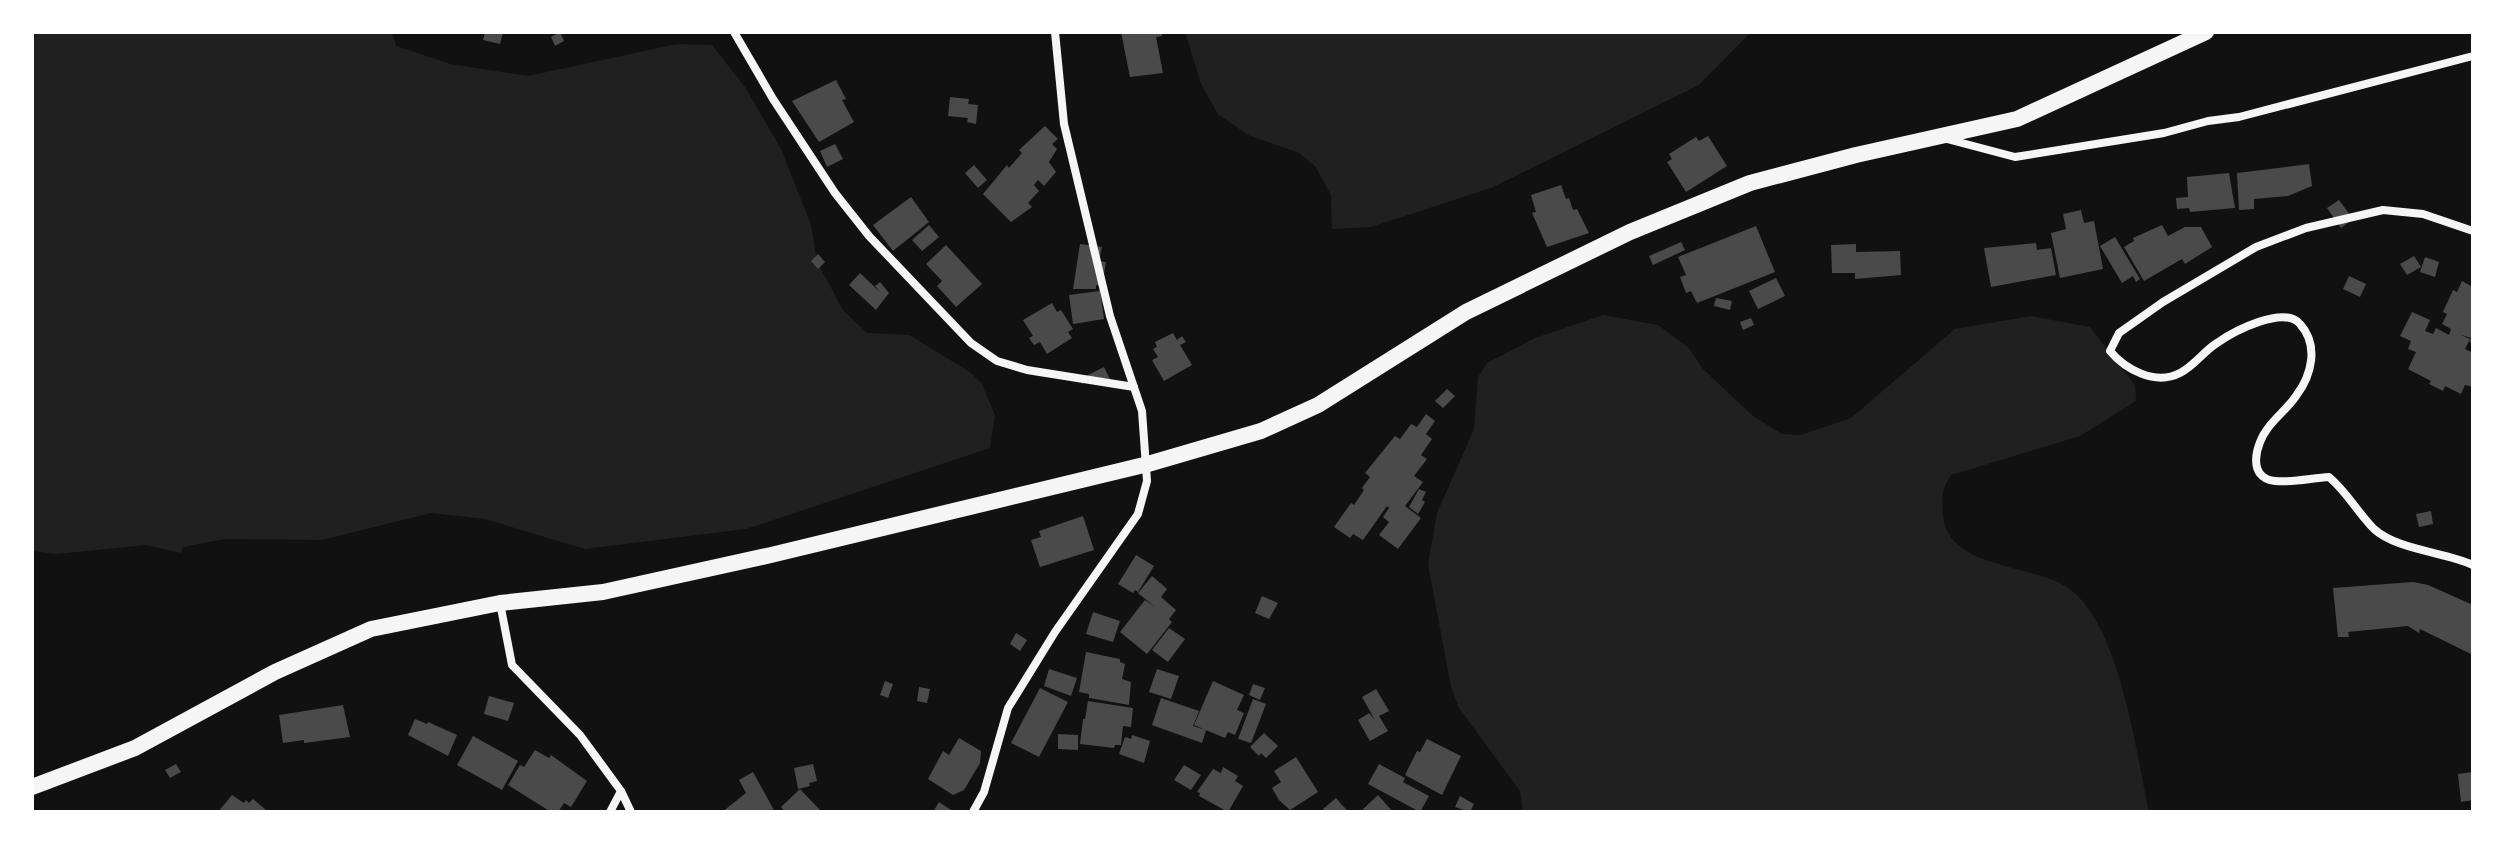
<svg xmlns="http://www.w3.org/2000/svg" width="2505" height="844" font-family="'Noto Serif',serif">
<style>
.green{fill:#202020}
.building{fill:#4a4a4a}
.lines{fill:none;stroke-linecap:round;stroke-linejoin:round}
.minor{stroke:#f5f5f5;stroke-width:8}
.primary{stroke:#f5f5f5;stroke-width:16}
</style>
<rect width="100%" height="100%" fill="#111"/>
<!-- green -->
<path class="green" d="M32,32H392L396,46L450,64L528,76L677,44L712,45L745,87L781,149L811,225L817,262L843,310L867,333L909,335L970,372L982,384L995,415L990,448L746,529L585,549L485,519L431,513L322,540L225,539L183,547L181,553L146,545L57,554L32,551Z
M1185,32H1751L1699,85L1491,188L1371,227L1332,229L1331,195L1315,166L1299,153L1248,135L1218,114L1201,84Z
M1603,315L1658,325L1688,347L1703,369L1753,416L1782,434L1800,435L1851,418L1955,329L2031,316L2090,327L2135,385L2136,401L2080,436L1951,475C1941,491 1942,496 1943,515C1947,569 2033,564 2067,587C2120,623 2136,752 2149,812H1523L1520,791L1459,708L1451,687L1428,564L1437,513L1474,429L1478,377L1487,363L1535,338Z"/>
<!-- building -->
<path class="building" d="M485,32H503L500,44L483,40Z
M560,32L564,41L555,46L551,37Z
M1121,32H1162V36L1156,37L1163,73L1130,77Z
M836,80L846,99L842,100L854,122L819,142L792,101Z
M950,97L969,99L968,104L978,105L976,124L967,122L968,118L948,116Z
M1045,126L1058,139L1052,144L1057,149L1049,162L1056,172L1044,186L1038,180L1034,185L1039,191L1028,203L1032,207L1011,222L983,194L1007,165L1009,168L1022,153L1019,150Z
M1708,136L1727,166L1686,192L1667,162L1672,159L1669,154L1696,137L1699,141Z
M835,144L843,159L827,167L820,151Z
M2309,164L2312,186L2288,196L2254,199V209L2239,210L2237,173Z
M974,165L987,180L978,188L965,173Z
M2229,173L2235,208L2190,212L2189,208L2177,209L2176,198L2188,197L2187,177Z
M1561,185L1566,199L1569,198L1573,210L1577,209L1589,233L1547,247L1532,213L1536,212L1531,195Z
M911,197L929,222L893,251L873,225Z
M2339,200L2353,219L2341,228L2327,208Z
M2081,210L2084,223L2094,221L2103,269L2060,278L2051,233L2066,229L2063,214Z
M929,225L939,237L922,251L912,240Z
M2162,225L2168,236L2185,227H2201L2212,247L2185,264L2182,259L2144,281L2124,247L2134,241L2133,238Z
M1756,226L1775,272L1697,303L1691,291L1686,293L1680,277L1686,275L1678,257Z
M2115,237L2140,279L2136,282L2133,276L2122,283L2100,246Z
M1681,242L1685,250L1653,265L1649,256Z
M2036,243L2037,250L2051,248L2056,275L1991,287L1984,248Z
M1080,244L1102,247L1099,261L1106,262L1102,286L1096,285V289H1073Z
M1856,244V252L1900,251L1901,275L1855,279V273H1832L1831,245Z
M946,245L982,284L956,307L937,286L942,281L926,264Z
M818,254L825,262L818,269L811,261Z
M2414,256L2421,267L2407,275L2400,264Z
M2425,257L2439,262L2435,277L2420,272Z
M860,273L881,293L875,286L880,282L889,293L876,310L849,285Z
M2349,276L2366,284L2360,297L2343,289Z
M1776,278L1785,296L1758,309L1749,291Z
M2462,281L2473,287V343L2469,342L2471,338L2459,334L2470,339L2465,349L2473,353V387L2465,385L2461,394L2445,386L2443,391L2429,384L2431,381L2408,369L2416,352L2408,349L2411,341L2400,336L2412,312L2430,320L2425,331L2433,334L2436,328L2449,335L2451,329L2442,324L2447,314L2443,312L2453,290L2457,292Z
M1100,291L1104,319L1073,324L1069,295Z
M1716,298L1732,301L1730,310L1714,306Z
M1052,303L1057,312L1061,310L1073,329L1068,332L1072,338L1047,354L1040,342L1034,345L1029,338L1033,336L1023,320Z
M1751,318L1754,325L1743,330L1740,322Z
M1173,333L1177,340L1182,336L1186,342L1180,345L1192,365L1164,381L1152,360L1158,357L1153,349L1157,347L1155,342Z
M1104,367L1110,379L1096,378L1082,384L1080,379Z
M1447,389L1455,396L1443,408L1435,401Z
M1426,414L1435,421L1426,434L1432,439L1421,455L1427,459L1414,476L1423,482L1405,506L1421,518L1398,549L1379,535L1389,522L1383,517L1389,508L1387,506L1363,540L1353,534L1350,538L1334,527L1351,503L1354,505L1364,490L1362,488L1370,477L1365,473L1395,436L1400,439L1411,424L1417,427Z
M1419,489L1426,492L1422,500L1425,502L1418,514L1409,507Z
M2431,511L2433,524L2419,527L2416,514Z
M1083,516L1094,550L1040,567L1031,540L1041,537L1039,531Z
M1136,555L1154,566L1138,592L1135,590L1133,593L1118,584Z
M1152,576L1167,589L1161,597L1176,610L1169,619L1172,622L1147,654L1120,632L1145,600L1155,607L1138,593Z
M2413,582L2428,585L2473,605V655L2420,629L2419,633L2408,626L2348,632L2349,637H2338L2333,588Z
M1262,596L1278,603L1269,619L1255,613Z
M1093,612L1120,621L1113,642L1086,634Z
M1169,628L1185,639L1168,662L1152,650Z
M1016,633L1027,640L1020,651L1010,644Z
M1086,652L1120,659V662L1125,664L1122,679L1131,682L1129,705L1089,698V694L1079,692Z
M1049,669L1077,678L1071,696L1044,686Z
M1157,669L1179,676L1171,699L1149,692Z
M885,681L893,684L888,698L880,695Z
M1213,681L1244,695L1237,710L1244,713L1235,735L1228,732L1225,738L1194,725Z
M1253,684L1265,688L1260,700L1249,695Z
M919,687L930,689L927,703L917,701Z
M1040,688L1068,702L1039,757L1011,743Z
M1376,689L1389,711L1379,716L1388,731L1370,741L1358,720L1369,713L1375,720L1362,697Z
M489,696L514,703L508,721L484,714Z
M1161,698L1199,711L1193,726L1206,730L1202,743L1152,725Z
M1253,699L1266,704L1251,743L1238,739Z
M1088,701L1133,708L1131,727L1123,726L1121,745H1115L1114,748L1080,744L1083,719H1085Z
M343,705L350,737L304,743V740L283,743L279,715Z
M415,719L427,724L428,722L457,735L448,756L408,735Z
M1264,733L1278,746L1266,758L1261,753L1259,756L1250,747Z
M1058,734L1078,735V750L1058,749Z
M1132,735L1150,741L1144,763L1119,754L1125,737L1131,739Z
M473,736L518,761L502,790L457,765Z
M959,738L981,751L980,763L964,790L953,795L928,779L943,751L949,755Z
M1427,739L1461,756L1442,795L1405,775L1417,751L1420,752Z
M535,750L549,758L551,755L587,781L571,807L564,803L558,812H551L508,785L520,765L524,767Z
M1296,757L1318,792L1290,810L1279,800L1272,788L1281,782L1274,771Z
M176,764L181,772L170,778L165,770Z
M813,764L817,781L809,783L810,786L798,789L794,768Z
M1379,764L1405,778L1403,782L1429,796L1420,812L1368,784Z
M1184,765L1201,775L1191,790L1174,780Z
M1223,767L1238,776L1235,781L1243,786L1228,812L1199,796L1200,793L1197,792L1213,769L1221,773Z
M753,772L775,812H722L746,793L739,780Z
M2473,772V800L2461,802L2458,774Z
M800,789L822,812H785L781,807Z
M232,795L244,803L246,800L249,803L253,799L266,810L265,812H218Z
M1378,795L1393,812H1360Z
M1460,796L1474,804L1470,812L1455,807Z
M1336,798L1342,805L1349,812H1325L1323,809Z
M939,802L954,812H933Z"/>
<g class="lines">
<!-- minor -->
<path class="minor" d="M734,32L773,99L835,193L869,236L971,343L997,361L1027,370L1134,387
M1947,139L2015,157L2164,133L2208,121L2239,117L2473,56
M2473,231L2423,214L2383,210L2306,228L2256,247L2163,302L2119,333L2110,351C2125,369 2155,386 2180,373C2194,366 2204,351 2217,343C2234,331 2284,305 2300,324C2319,345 2312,375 2296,396C2288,408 2276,417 2268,428C2256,443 2246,478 2275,481C2292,483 2312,478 2329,477C2347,492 2358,513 2374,529C2397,550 2445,552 2473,565
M500,603L512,665L580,735L621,791L631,812
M610,812L621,791
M973,812L984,792L1008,708L1055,632L1138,514L1147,481L1142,411L1110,316L1064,124L1055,32"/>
<!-- primary -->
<path class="primary" d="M32,787L135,748L275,672L371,629L500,603L603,592L771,555L1148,464L1261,431L1318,405L1466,312L1630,232L1750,183L1856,155L2017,119L2206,32"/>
</g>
<!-- border -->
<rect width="2505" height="844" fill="none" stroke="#ffffff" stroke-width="68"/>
</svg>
